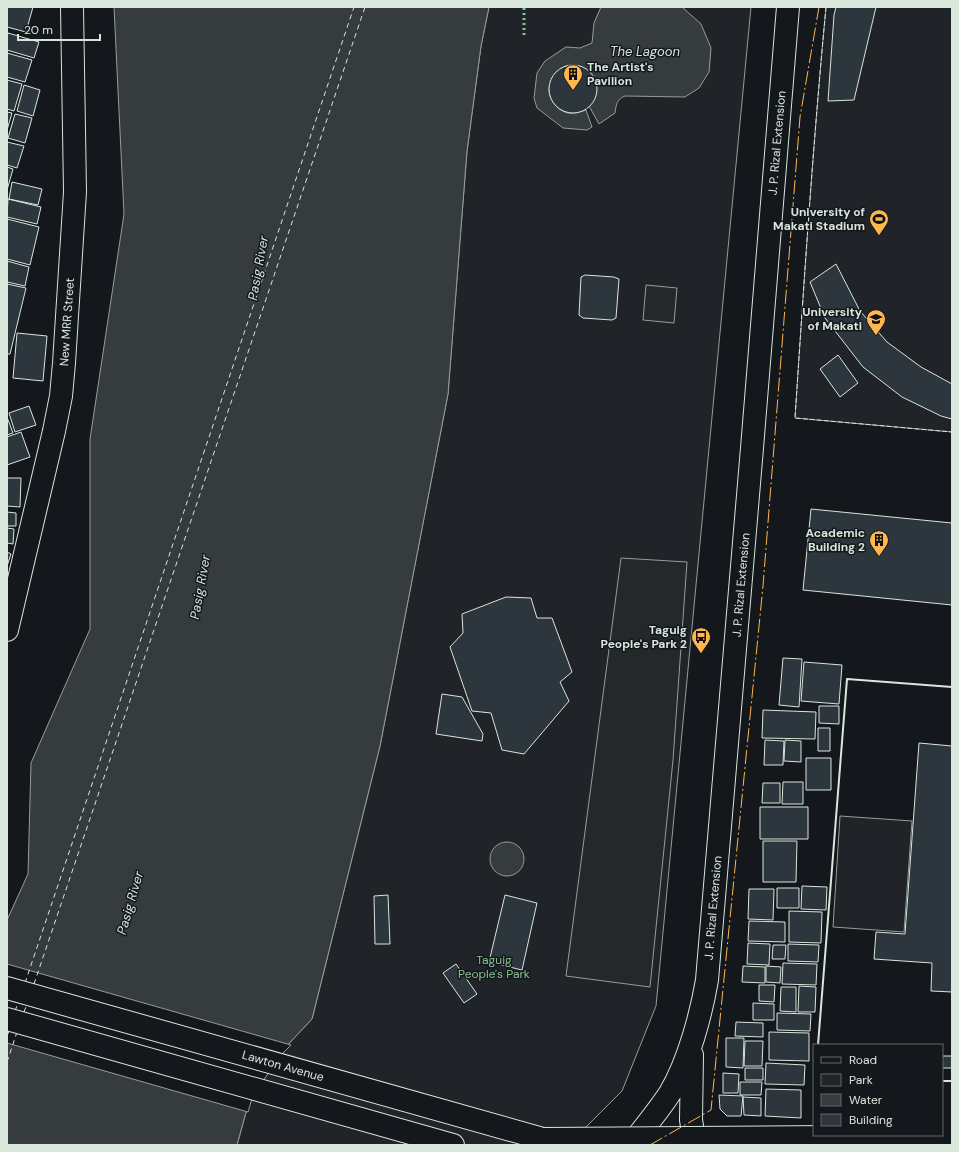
<svg xmlns="http://www.w3.org/2000/svg" width="959" height="1152" font-family="'DM Sans',sans-serif">
<style>
.green{fill:#202428;stroke:#939e99}
.parking{fill:#24282b;stroke:#939e99}
.water{fill:#363b3e;stroke:#939e99}
.pier{fill:#14181c;stroke:#939e99}
.lines{fill:none;stroke-linecap:round;stroke-linejoin:round}
.ferry{stroke:#d8e6dc;stroke-width:1;stroke-dasharray:5 4;stroke-linecap:butt}
.building{fill:#2c363c;stroke:#d8e6dc}
.street-casing{stroke:#d8e6dc;stroke-width:24}
.secondary-casing{stroke:#d8e6dc;stroke-width:24}
.street{stroke:#14181c;stroke-width:22}
.secondary{stroke:#14181c;stroke-width:22}
.primary-bridge-casing{stroke:#d8e6dc;stroke-width:24;stroke-linecap:butt}
.primary-bridge{stroke:#14181c;stroke-width:22}
.hedge{stroke:#8ac095;stroke-width:3;stroke-dasharray:2 3;stroke-linecap:butt}
.fence{stroke:#d8e6dc;stroke-width:1;stroke-dasharray:5 2;stroke-linecap:butt}
.wall{stroke:#d8e6dc;stroke-width:2}
.power{stroke:#ffb74d;stroke-width:1;stroke-dasharray:14 3 2 3;stroke-linecap:butt}
.labels{text-anchor:middle;dominant-baseline:central;stroke-width:3;stroke-linejoin:round;paint-order:stroke}
.poi-label{font-size:12px;font-weight:bold;fill:#d8e6dc;stroke:#14181c;text-anchor:end}
.street-label{font-size:12px;fill:#d8e6dc;stroke:#14181c}
.park-label{font-size:12px;fill:#8ac095;stroke:#14181c}
.water-label{font-size:13px;font-style:italic;fill:#d8e6dc;stroke:#14181c}
</style>
<rect width="100%" height="100%" fill="#14181c"/>
<!-- green -->
<path class="green" d="M489,7H751L656,1006L622,1091L568,1145H237L251,1094L280,1053L312,1019L380,746L448,394L467,151L481,46Z
M826,7H952V432L795,418C804,281 813,144 826,7Z
M840,816L912,821L904,932L833,927Z"/>
<!-- parking -->
<path class="parking" d="M646,285L677,288L674,323L643,320Z
M621,558L687,562L673,760L650,987L566,976Z"/>
<!-- water -->
<path class="water" d="M114,7H489L481,46L467,151L448,394L380,746L312,1019L280,1053L251,1094L237,1145H7V920L28,874L31,763L90,629V439L124,214Z
M601,7H682L701,24L711,48L709,72L699,88L685,97L625,96C617,99 616,105 615,113L599,124L589,106C612,81 575,49 555,74C551,79 549,85 549,91C550,101 558,111 568,113C574,114 580,112 586,110L592,127L587,130L563,128L537,108L534,98L537,73L545,61L566,47L580,48L592,43L594,23Z
M490 859a17 17 0 1 1 34 0a17 17 0 1 1-34 0Z"/>
<!-- pier -->
<path class="pier" d="M7,964L291,1045L282,1054L253,1095L248,1112L7,1043Z"/>
<g class="lines">
<!-- ferry -->
<path class="ferry" d="M25,983L354,7
M34,984L365,7
M15,1011L18,1003
M24,1012L27,1004
M7,1036L9,1031
M7,1062L17,1032"/>
</g>
<!-- building -->
<path class="building" d="M7,7H33L26,32L7,27Z
M836,7H876L854,100L828,101L834,15Z
M8,33L39,42L34,58L7,50V37Z
M7,53L32,60L25,82L7,77Z
M549 89a24 24 0 1 1 48 0a24 24 0 1 1-48 0Z
M7,80L22,84L14,111L7,109Z
M24,85L40,90L33,116L17,111Z
M7,112L12,113L7,130Z
M15,114L32,118L25,143L8,138Z
M7,142L24,146L17,168L7,165Z
M7,167L13,169L7,190Z
M12,182L42,189L38,205L9,199Z
M8,199L41,207L37,224L7,217Z
M7,219L39,227L30,265L7,259Z
M7,261L29,267L25,286L7,282Z
M836,264L860,311L887,342L921,367L952,384V419L941,416L902,397L863,367L825,318L810,282Z
M585,275L614,277L619,279L616,318L612,320L583,318L579,315L581,277Z
M7,284L26,288L10,354H7Z
M17,333L47,336L43,381L13,378Z
M838,355L858,383L840,397L820,369Z
M29,406L36,425L15,432L9,413Z
M7,417L13,433L7,435Z
M21,432L30,457L7,465V437Z
M7,478H21L20,507L7,506Z
M811,509L952,523V605L803,590Z
M7,512L16,513V526H7Z
M7,528L14,529L13,544L7,543Z
M7,552L11,554L7,566Z
M506,597L531,598L537,618H552L572,672L560,682L569,701L524,754L502,750L491,713L472,711L450,647L463,633L462,614Z
M783,658L802,659L799,707L779,705Z
M804,662L842,665L839,704L801,701Z
M442,694L462,697L483,734L482,741L436,734Z
M819,706H839V724L819,723Z
M763,710L816,712L815,739L762,738Z
M818,728H830V751H818Z
M765,740L784,741L783,765H764Z
M785,740L801,741V762L784,761Z
M919,743L952,746V992L931,991L932,963L874,959L876,932L905,934Z
M806,758H831V790H806Z
M783,782H803V804H782Z
M763,783H780V803H762Z
M760,807H808V839H760Z
M763,841H797L796,882H763Z
M802,886L827,887L826,910L801,909Z
M777,888H799V908H777Z
M749,889H774L773,920L748,919Z
M388,895L390,944H375L374,896Z
M505,895L537,903L522,970L489,962Z
M789,911L822,912L821,943L789,942Z
M749,921L785,922V942L748,941Z
M748,943L770,944L769,965L747,964Z
M788,944L819,945L818,962L788,961Z
M773,945H786L785,959H772Z
M783,963L817,964L816,985L782,984Z
M456,964L477,994L464,1003L443,973Z
M743,966L765,967V983L742,982Z
M766,966L781,967L780,983L766,982Z
M759,985H775L774,1002L759,1001Z
M799,986L816,987L815,1012H798Z
M781,987H796V1012L780,1011Z
M753,1003L774,1004V1020H753Z
M777,1013L811,1014L810,1031L777,1030Z
M736,1022L763,1023V1037L735,1036Z
M769,1032L809,1033V1061L769,1060Z
M726,1038H744L743,1068L726,1067Z
M745,1041H763L762,1066H744Z
M942,1056H952V1068H942Z
M766,1063L805,1065L804,1085L765,1084Z
M745,1068H763V1080H745Z
M723,1073L739,1074L738,1093H723Z
M740,1082H762L761,1095H740Z
M766,1089L801,1090V1118L765,1116Z
M719,1095L743,1096L741,1116H727L720,1109Z
M743,1097L761,1098V1116L744,1115Z"/>
<g class="lines">
<defs>
<path id="street" d="M7,630L54,431L61,396L64,363L75,192L72,7"/>
<path id="secondary" d="M7,988L543,1139L560,1145
M7,1019L453,1145
M692,1055L691,1120L695,1145
M631,1145C643,1129 659,1110 670,1093C688,1063 701,1015 707,980L752,448L788,7"/>
</defs>
<!-- street casing -->
<use href="#street" class="street-casing"/>
<!-- secondary casing -->
<use href="#secondary" class="secondary-casing"/>
<!-- street -->
<use href="#street" class="street"/>
<!-- secondary -->
<use href="#secondary" class="secondary"/>
<defs>
<path id="primary-bridge" d="M543,1139L830,1137L942,1145"/>
</defs>
<!-- primary-bridge casing -->
<use href="#primary-bridge" class="primary-bridge-casing"/>
<!-- primary-bridge -->
<use href="#primary-bridge" class="primary-bridge"/>
<!-- hedge -->
<path class="hedge" d="M524,35V7"/>
<!-- fence -->
<path class="fence" d="M826,7C813,144 804,281 795,418L952,432"/>
<!-- wall -->
<path class="wall" d="M818,1045L847,679L952,687
M942,1081H952"/>
<!-- power -->
<path class="power" d="M650,1145L711,1110L763,586L800,117L819,7"/>
</g>
<!-- icons -->
<defs>
<symbol id="building-pin" viewBox="-11 -11 22 30"><path d="M0 17L-7.5 6A9.5 9.5 0 1 1 7.5 6Z" fill="#ffb74d" stroke="#14181c"/><path d="M-4-6H4V6H1V3H-1V6H-4ZM-2.5-4.3h1.7v1.8h-1.7ZM.8-4.3h1.7v1.8H.8ZM-2.5-1h1.7V.8h-1.7ZM.8-1h1.7V.8H.8Z" fill="#111"/></symbol>
<symbol id="stadium-pin" viewBox="-11 -11 22 30"><path d="M0 17L-7.5 6A9.5 9.5 0 1 1 7.5 6Z" fill="#ffb74d" stroke="#14181c"/><path d="M0-5a6.5 5 0 1 0 0 10a6.5 5 0 1 0 0-10ZM-3.5-1.8h7v3.6h-7Z" fill="#111"/></symbol>
<symbol id="university-pin" viewBox="-11 -11 22 30"><path d="M0 17L-7.5 6A9.5 9.5 0 1 1 7.5 6Z" fill="#ffb74d" stroke="#14181c"/><path d="M0-5L7-2L0 1L-7-2ZM-4 1L0 2.5L4 1V4Q0 6-4 4Z" fill="#111"/></symbol>
<symbol id="bus-pin" viewBox="-11 -11 22 30"><path d="M0 17L-7.5 6A9.5 9.5 0 1 1 7.5 6Z" fill="#ffb74d" stroke="#14181c"/><path d="M-5-6H5V4H4V6H2V4H-2V6H-4V4H-5ZM-3.5-4V0h7V-4ZM-3.5 1.2v1.5H-2V1.2ZM2 1.2v1.5H3.5V1.2Z" fill="#111"/></symbol>
</defs>
<g fill-rule="evenodd">
<use href="#building-pin" x="562" y="63" width="22" height="30"/>
<use href="#stadium-pin" x="868" y="208" width="22" height="30"/>
<use href="#university-pin" x="865" y="308" width="22" height="30"/>
<use href="#building-pin" x="868" y="529" width="22" height="30"/>
<use href="#bus-pin" x="690" y="626" width="22" height="30"/>
</g>
<g class="labels">
<!-- poi labels -->
<g class="poi-label">
<text x="587" y="67" text-anchor="start">The Artist's<tspan x="587" dy="14">Pavilion</tspan></text>
<text x="865" y="212">University of<tspan x="865" dy="14">Makati Stadium</tspan></text>
<text x="862" y="312">University<tspan x="862" dy="14">of Makati</tspan></text>
<text x="865" y="533">Academic<tspan x="865" dy="14">Building 2</tspan></text>
<text x="687" y="630">Taguig<tspan x="687" dy="14">People's Park 2</tspan></text>
</g>
<!-- street labels -->
<g class="street-label">
<text transform="translate(777 143) rotate(-85)">J. P. Rizal Extension</text>
<text transform="translate(67 322) rotate(-86)">New MRR Street</text>
<text transform="translate(741 585) rotate(-85)">J. P. Rizal Extension</text>
<text transform="translate(713 908) rotate(-85)">J. P. Rizal Extension</text>
<text transform="translate(283 1066) rotate(16)">Lawton Avenue</text>
</g>
<!-- park labels -->
<g class="park-label">
<text x="494" y="960">Taguig<tspan x="494" dy="14">People's Park</tspan></text>
</g>
<!-- water labels -->
<g class="water-label">
<text x="645" y="51">The Lagoon</text>
<text transform="translate(258 268) rotate(-80)">Pasig River</text>
<text transform="translate(200 587) rotate(-80)">Pasig River</text>
<text transform="translate(130 903) rotate(-74)">Pasig River</text>
</g>
</g>
<!-- border -->
<rect width="959" height="1152" fill="none" stroke="#d8e6dc" stroke-width="16"/>
<!-- legend -->
<rect x="813" y="1044" width="130" height="92" fill="#14181c" stroke="#626a69"/>
<rect x="821" y="1057" width="20" height="6" fill="#14181c" stroke="#626a69"/>
<text x="849" y="1064" font-size="12" fill="#d8e6dc">Road</text>
<rect x="821" y="1074" width="20" height="12" fill="#202428" stroke="#626a69"/>
<text x="849" y="1084" font-size="12" fill="#d8e6dc">Park</text>
<rect x="821" y="1094" width="20" height="12" fill="#363b3e" stroke="#626a69"/>
<text x="849" y="1104" font-size="12" fill="#d8e6dc">Water</text>
<rect x="821" y="1114" width="20" height="12" fill="#2c363c" stroke="#626a69"/>
<text x="849" y="1124" font-size="12" fill="#d8e6dc">Building</text>
<!-- scale -->
<path d="M18 34v6h82v-6" fill="none" stroke="#d8e6dc" stroke-width="2"/>
<text x="24" y="34" font-size="12" fill="#d8e6dc" stroke="#14181c" stroke-width="3" paint-order="stroke">20 m</text>
</svg>
